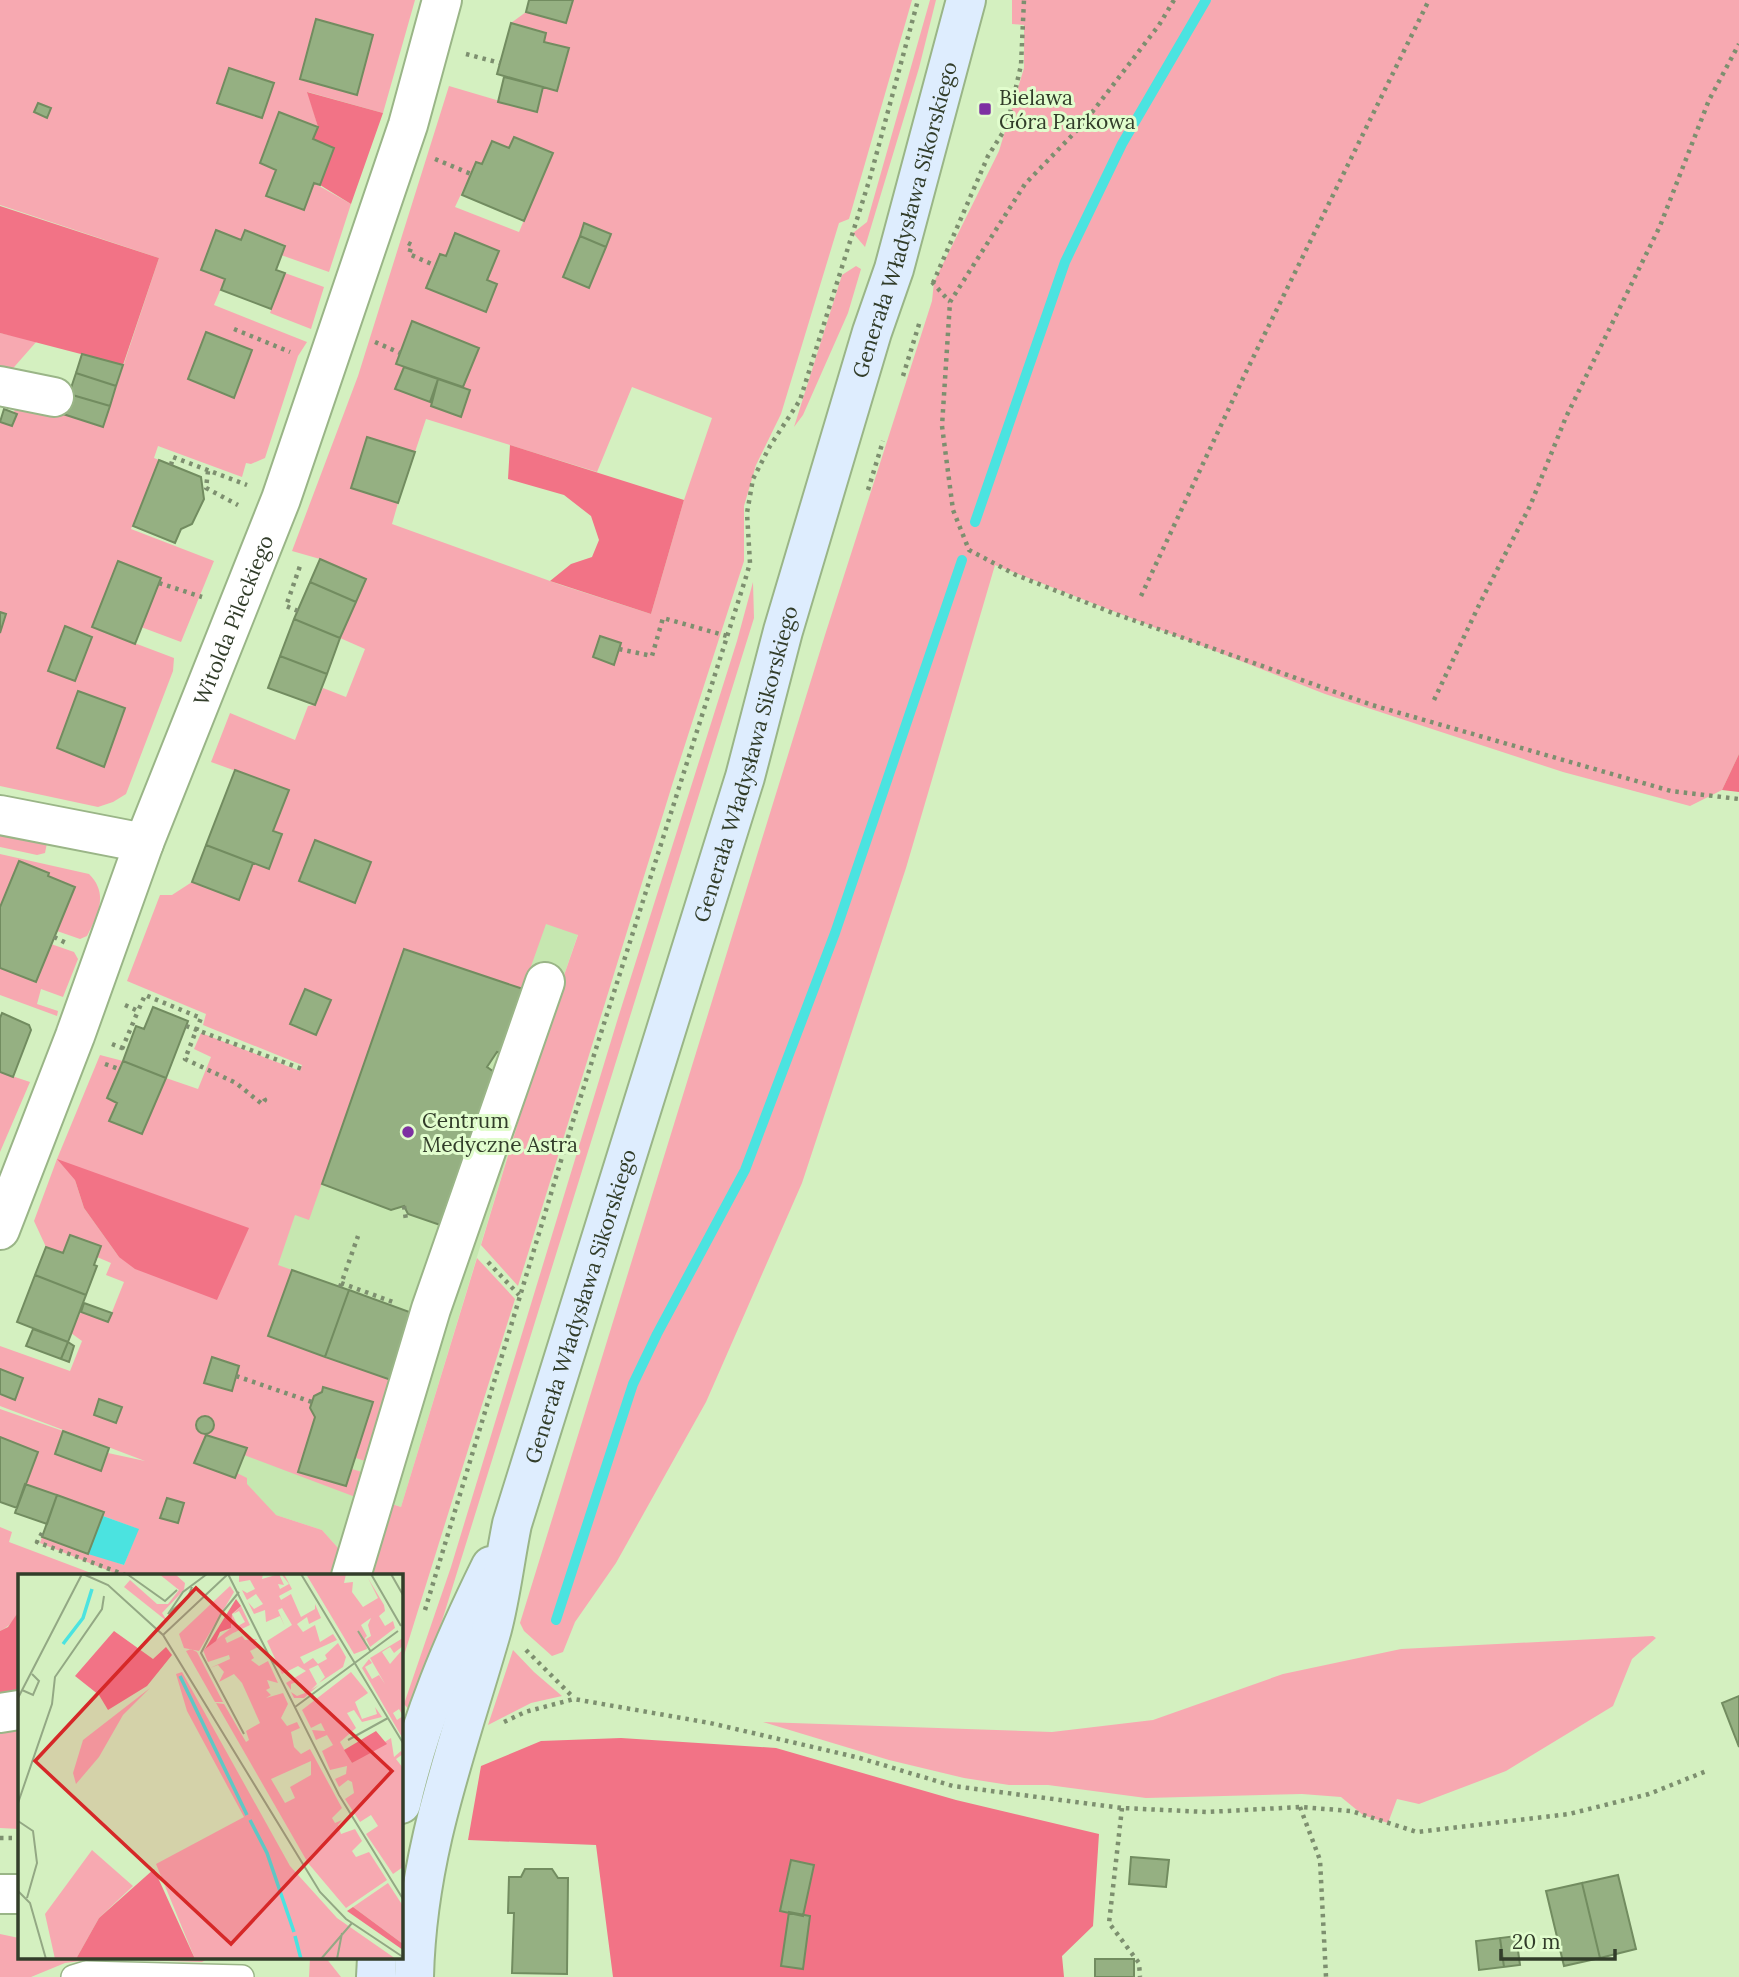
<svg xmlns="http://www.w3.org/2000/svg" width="1739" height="1977" font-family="Lora,serif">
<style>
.built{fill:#c6e7b0}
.green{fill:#f7a9b1;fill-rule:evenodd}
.forest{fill:#f27386}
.water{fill:#4be3e0}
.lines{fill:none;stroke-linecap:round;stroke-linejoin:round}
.stream{stroke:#4be3e0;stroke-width:10}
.building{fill:#95b082;stroke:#728c60;stroke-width:2}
.lane-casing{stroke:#9ab587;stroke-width:26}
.street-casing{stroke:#9ab587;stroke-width:42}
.secondary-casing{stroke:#9ab587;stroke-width:42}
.path{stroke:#7d8f6f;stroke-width:4.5;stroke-dasharray:3.5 5;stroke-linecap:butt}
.lane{stroke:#fff;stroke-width:23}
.street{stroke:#fff;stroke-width:38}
.secondary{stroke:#deedfe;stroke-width:38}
.poi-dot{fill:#7d31a2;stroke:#e1fdcd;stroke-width:2.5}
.labels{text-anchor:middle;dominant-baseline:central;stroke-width:6;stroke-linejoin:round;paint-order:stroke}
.poi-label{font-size:21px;fill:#323d2a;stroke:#e1fdcd;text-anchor:start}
.street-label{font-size:21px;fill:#323d2a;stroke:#e1fdcd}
.inset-river{fill:none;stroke:#4be3e0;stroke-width:3.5}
.inset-road{fill:none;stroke:#93a884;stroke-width:2}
.view{fill:#d62828;fill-opacity:0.15;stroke:#d62828;stroke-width:3.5}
.inset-edge{fill:none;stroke:#323d2a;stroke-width:3.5}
</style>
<rect width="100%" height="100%" fill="#d4f0c0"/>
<!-- built -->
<path class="built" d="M540,875L578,934L552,1010L401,1507L390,1503L339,1549L322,1530L276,1515L152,1464L381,913Z"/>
<!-- green -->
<path class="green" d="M0,0H415L383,113L308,92L318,127L279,112L260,163L276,170L267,196L303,210L314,183L351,204L329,272L281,255L285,245L246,230L241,240L201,270L225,279L214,305L307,342L298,356L265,458L251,464L246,463L242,477L158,446L154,458L159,460L131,529L214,561L181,642L141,627L161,578L118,561L92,627L174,658L173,671L126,794L113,802L98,807L0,786V633L6,614L0,612V422L13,426L17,414L14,412L19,396C47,406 74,418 103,427L159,258L0,205ZM229,69L274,83L262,118L217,103ZM65,626L92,636L75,681L49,671Z
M573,0H912L849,219L839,223L781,414L756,465L744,506V561L673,782L518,1286L481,1245L552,1010L578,935L546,924L523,989L404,949L309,1220L295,1215L278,1265L292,1270L269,1336L391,1380L371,1463L356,1458L372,1402L324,1387L322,1392L314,1396L310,1408L315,1417L298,1472L346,1486L352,1469L368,1474L358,1498L244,1455L246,1448L206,1435L194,1463L234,1478L237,1473L247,1478V1484L276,1515L322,1530L339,1549L333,1576H128L117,1574L40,1543L42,1537L124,1565L138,1529L103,1516L104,1512L25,1484L38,1452L0,1437V1409L63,1431L55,1454L100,1471L108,1453L145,1461L0,1406V1394L15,1400L23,1379L0,1369V1346L70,1371L82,1341L71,1333L81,1312L108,1322L124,1282L106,1275L111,1263L97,1257L100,1246L70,1235L63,1253L46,1247L34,1221L57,1159L100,1055L123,1061L107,1098L117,1103L109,1121L141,1134L166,1078L198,1089L211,1057L194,1049L201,1033L300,1071L302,1065L203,1025L206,1014L127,981L160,895H172L192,882L239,900L253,863L269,869L282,834L273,831L289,790L211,762L230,713L295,740L308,706L315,705L323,688L346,697L365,649L340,638L366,579L320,559L292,551L358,376L449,86L537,112L543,87L557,90L569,48L544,42L546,32L511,23L526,12L566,22ZM514,138L552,153L519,232L455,207L476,162L482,164L492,141L509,148ZM584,224L611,235L589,287L563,277ZM632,387L712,418L684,500L651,614L561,585L392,524L398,503L351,488L367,437L415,452L426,419L597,472ZM315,840L371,862L355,902ZM305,990L330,1000L316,1035L290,1025ZM75,1180L119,1257L84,1208Z
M930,0H936L919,68L865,247L853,233L867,222Z
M1012,0H1739V754L1722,790L1690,806L1563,772L1325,694L995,565L906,868L802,1183L706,1402L616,1563L575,1622L563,1652L552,1656L524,1631L520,1623L825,635L932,301L934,282L999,151L1024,68V25L1012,24Z
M856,266L861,269L848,313L803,415L794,427L842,275Z
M285,273L324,287L311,329L270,313Z
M0,333L37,341L8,374L0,373Z
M753,582L754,618L413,1714L404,1704L451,1567L618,1018L737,641Z
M0,834L47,843L45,853L37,855L0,847Z
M0,854L89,874C109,894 98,914 87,936L80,939L57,931L74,887L48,876L49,873L19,861L0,907Z
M51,944L74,952L78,959L63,997L41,989L37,1004L58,1011L57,1016L0,995V968L35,982Z
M0,1072L30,1082L0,1152Z
M477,1258L515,1299L401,1665V1576H367L389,1503L401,1507Z
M0,1527L12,1532L9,1542L99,1576H19C19,1599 24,1619 0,1631Z
M1653,1636L1656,1638L1632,1659L1613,1706L1506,1771L1419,1804L1397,1799L1388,1823L1363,1815L1341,1797L1302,1794L1146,1798L1048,1785H1009L964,1778L889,1760L763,1722L1052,1732L1153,1720L1283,1674L1401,1649Z
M513,1650L534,1672L562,1696L531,1703L488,1725Z
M19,1723V1829L0,1828V1728Z
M0,1934L19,1938V1958H88V1960L65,1963L31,1977H0Z
M139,1958H209L202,1962L139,1960Z
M310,1958H326L341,1977H309Z"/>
<!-- forest -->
<path class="forest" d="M307,92L383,113L351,204L320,185L334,148L313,139L318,127Z
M0,206L159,258L123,365L0,333Z
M510,445L684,500L651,614L550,581L571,564L592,557L599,540L591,516L564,495L508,479Z
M1739,754V792L1722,790Z
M57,1159L249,1228L217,1300L135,1269L119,1257L84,1208L75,1180Z
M19,1611V1689L0,1694V1631L8,1627Z
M621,1738L776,1748L956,1800L1099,1834L1093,1926L1062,1956L1064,1977H613L596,1845L468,1840L481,1766L541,1741Z"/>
<!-- water -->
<path class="water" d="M103,1516L139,1529L124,1565L88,1554Z"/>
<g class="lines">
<!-- stream -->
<path class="stream" d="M975,522L1065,262L1122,144L1206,0
M556,1620L633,1384L657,1334L745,1170L835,933L962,560"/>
</g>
<!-- building -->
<path class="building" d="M529,0H573L566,23L526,12Z
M316,19L373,35L357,95L300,79Z
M511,23L546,33L544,42L569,48L557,91L497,74Z
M229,68L274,83L262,118L217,103Z
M504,77L543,87L537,112L498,102Z
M38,103L51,108L47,118L34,112Z
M279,112L318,127L313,139L334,148L320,185L314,183L304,210L266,196L276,170L260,163Z
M514,137L553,153L524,221L462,195L476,162L482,164L492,141L509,148Z
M584,223L611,234L606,247L580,236Z
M216,230L241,240L245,230L285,246L276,270L285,273L271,309L221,290L225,279L201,270Z
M455,233L499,251L487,280L497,284L486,312L426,288L440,254L446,256Z
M580,236L606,247L589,288L563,277Z
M412,321L479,348L463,387L396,364Z
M206,332L252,350L234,398L188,379Z
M82,354L123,365L116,386L76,373Z
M404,367L438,379L430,402L395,389Z
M76,373L116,386L110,406L69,394Z
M438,379L470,390L461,417L431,406Z
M69,394L110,406L103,427L63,414Z
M4,409L17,414L12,426L0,422Z
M367,437L415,452L398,503L351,488Z
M159,460L201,477L204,499L192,524L181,529L175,543L133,526Z
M320,559L366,579L356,602L310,582Z
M118,561L161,578L135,644L92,627Z
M310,582L356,602L340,638L294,619Z
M0,612L6,614L0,633Z
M294,619L340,638L327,674L280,656Z
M65,626L92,637L75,681L48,671Z
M600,636L621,643L614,665L593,657Z
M280,656L327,674L315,705L268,688Z
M78,691L125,708L104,767L57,748Z
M235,770L289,790L273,831L282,834L269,869L206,845Z
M315,840L371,862L355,903L299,881Z
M206,845L253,863L239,900L192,882Z
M19,861L49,873L48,876L75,887L36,982L0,968V907Z
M404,949L523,989L501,1053L497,1052L487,1067L494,1072L443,1226L408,1214L404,1206L391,1210L322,1184Z
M305,989L331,1000L316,1035L290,1024Z
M153,1007L188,1021L166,1078L123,1061L136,1026L144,1029Z
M2,1013L29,1025L31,1030L13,1077L0,1072V1018Z
M123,1061L166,1078L142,1134L109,1121L117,1103L107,1098Z
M70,1235L101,1246L94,1265L97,1266L86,1295L35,1275L46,1247L63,1253Z
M292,1270L349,1290L325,1357L268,1336Z
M35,1275L86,1295L68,1342L17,1322Z
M349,1290L415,1314L391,1380L325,1357Z
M84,1303L112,1313L108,1322L81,1312Z
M33,1329L68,1342L61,1359L26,1346Z
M68,1342L74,1346L69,1362L61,1359Z
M212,1357L239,1366L232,1391L204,1383Z
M0,1369L23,1378L15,1400L0,1394Z
M323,1387L373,1402L346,1486L298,1472L315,1417L310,1408L314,1396L322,1392Z
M99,1399L122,1407L116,1423L94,1415Z
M196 1425a9 9 0 1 1 18 0a9 9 0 1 1-18 0Z
M63,1431L109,1448L101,1471L55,1454Z
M206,1435L247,1448L235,1478L194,1463Z
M0,1437L38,1452L17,1508L0,1502Z
M25,1484L57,1495L47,1524L15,1513Z
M57,1495L104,1512L88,1554L42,1537Z
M167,1498L184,1503L178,1523L160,1518Z
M1739,1696V1747L1722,1703Z
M1131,1857L1169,1860L1166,1887L1129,1884Z
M791,1860L814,1865L803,1916L780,1911Z
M525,1869H552L558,1878H568L567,1974L512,1973L514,1913H508L509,1877H521Z
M1618,1875L1636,1949L1600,1958L1582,1883Z
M1582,1883L1600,1958L1564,1966L1546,1891Z
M789,1912L810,1916L803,1969L781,1966Z
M1516,1936L1520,1965L1504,1967L1500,1938Z
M1500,1938L1504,1967L1479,1970L1476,1941Z
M1095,1959H1134V1977H1095Z"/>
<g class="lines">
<defs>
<path id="lane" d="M73,1977L86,1973L242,1977"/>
<g id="street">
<path d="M0,386L54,397"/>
<path d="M0,815L144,843"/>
<path id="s1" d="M0,1230L75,1036L144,843L281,499L408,125L442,0"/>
<path d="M351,1576L431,1309L545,982"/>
<path d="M0,1713L19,1710"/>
<path d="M0,1894H19"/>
</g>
<g id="secondary">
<path d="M401,1804C420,1721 453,1643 491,1566"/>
<path d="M376,1977L377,1958"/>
<path id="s2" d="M414,1977C417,1851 458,1748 492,1629C501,1595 505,1558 512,1524L745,777L783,631L872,332L894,269L966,0"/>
</g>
</defs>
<!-- lane casing -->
<use href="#lane" class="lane-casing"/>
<!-- street casing -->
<use href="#street" class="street-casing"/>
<!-- secondary casing -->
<use href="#secondary" class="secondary-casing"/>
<!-- path -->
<path class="path" d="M1174,0L1159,25L1083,124L1025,184L950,302L942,426L953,510L969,550L1016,575L1113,613L1372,705L1671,791L1739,799
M466,54L500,63
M435,159L471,174
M408,243L412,245L409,254L436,266
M932,282L950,302
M933,283L988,156L1007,126L1021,65L1024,0
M234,329L290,352
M375,342L400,353
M903,376L920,321
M171,465L173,457L247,485
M208,471L206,488L238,505
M868,490L883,441
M159,583L202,597
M1141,596L1245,374L1429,0
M298,611L286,606L300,566
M619,649L652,656L663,618L727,636
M1434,700L1480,603L1530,506L1566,417L1660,226L1709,100L1739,44
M54,937L68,944
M125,1005L138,1011L145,995L201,1018L185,1059L236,1083L262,1104L265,1100L262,1095
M186,1026L302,1069
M112,1044L127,1050
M122,1049L138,1011
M105,1064L119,1069
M404,1206L406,1220
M488,1262L519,1295
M341,1283L393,1302
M340,1287L358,1236
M236,1376L312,1402
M42,1533L37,1542L128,1576
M425,1610L573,1121L746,577L750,563L747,513L753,479L770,446L800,400L870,178L918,0
M526,1650L574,1698
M504,1722L525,1712L574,1699L710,1723L860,1758L953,1786L1122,1808L1207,1812L1300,1807L1351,1811L1417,1832L1569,1814L1649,1794L1709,1770
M1300,1807L1320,1860L1326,1977
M1122,1808L1109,1923L1139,1963L1140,1977
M0,1838H19"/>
<!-- lane -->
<use href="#lane" class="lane"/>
<!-- street -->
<use href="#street" class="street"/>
<!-- secondary -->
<use href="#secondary" class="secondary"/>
</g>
<!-- markers -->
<g class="poi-dot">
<rect x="978" y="102" width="14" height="14" rx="3.5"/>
<circle cx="408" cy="1132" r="7"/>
</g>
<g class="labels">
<!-- poi labels -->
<g class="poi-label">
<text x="999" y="97">Bielawa<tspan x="999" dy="24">Góra Parkowa</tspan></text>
<text x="422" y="1120">Centrum<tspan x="422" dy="24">Medyczne Astra</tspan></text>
</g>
<!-- street labels -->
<g class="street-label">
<text stroke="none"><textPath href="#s2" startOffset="1827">Generała Władysława Sikorskiego</textPath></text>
<text stroke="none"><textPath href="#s1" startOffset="653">Witolda Pileckiego</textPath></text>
<text stroke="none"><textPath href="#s2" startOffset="1260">Generała Władysława Sikorskiego</textPath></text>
<text stroke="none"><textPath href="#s2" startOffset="693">Generała Władysława Sikorskiego</textPath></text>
</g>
</g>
<!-- overview -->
<g transform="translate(18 1574)">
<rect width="385" height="385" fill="#d4f0c0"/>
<path d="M141,0H157L167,9L166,16L144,39L150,48L106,13L112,6L139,30H150L161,16ZM221,0H245L244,5L261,0L266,11L260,10L262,15L271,10L264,1L266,0L274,15L261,22L263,26L273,20L283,43L297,35V30L303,44L291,50L289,43L279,50L285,58L297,51L302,68L315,60L319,66L282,83L286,90L295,84L300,90L309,85L307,81L320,69L328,83L325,93L301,109L307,103L300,91L291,95L299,110L293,116L301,111L286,124H276L273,118L279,122L287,119L281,107L273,110V116L268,109L288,97L280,92L264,100L249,67L274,51L264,34L260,36L267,53L262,42L248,48L247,36L236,40L230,28L236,35L245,30L238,20L229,26L224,16L229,19L237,15L232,6L221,8ZM288,0H328L326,9L335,8L334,18L345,33L360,24L350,4L366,31L367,37L361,42L367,52L375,47L377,54L352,73L348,65L353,62L350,51L353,44L343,51L349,62L347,64L349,75L336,80ZM212,12L216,18L181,77L166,74L161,60ZM223,32L232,51L205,64L217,58L207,64L209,69L224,62L227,66L239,65L234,69L240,73L232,77L236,84L233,86L241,92L250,87L260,109L249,106L252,114L248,116L253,121L248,124L265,119L270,130L263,144L269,152L279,148L282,154L273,158L276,173L283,180L292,175L324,234L314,244L317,249L324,246L320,251L323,260L337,255L344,267L334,277L338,283L351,278L369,306L328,334L290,289L198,129L206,130L228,168L231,166L228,157L242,149L224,109L216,100L201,108L206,98L200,91L192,94L212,85L211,81L190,88L185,76L213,54L214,40L220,52L227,48L221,37L215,40ZM293,187V201L272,213L277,224L267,229L253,205ZM385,64V72L376,79L372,73L364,78L372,90L385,75V142L381,135L375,139L379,146L385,142V165L344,94L351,85L354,89L347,93L354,105L361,101L367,110L352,84ZM173,75L179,78L205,128H197L168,77ZM164,98L272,292L319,344L378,385H177L138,290L226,243L169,137L158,100ZM333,98L350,119L337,128L344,145L359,140L357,133L364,143L344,148L336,136L329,139L338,154L322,168L334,189L373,164L376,183L383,177L385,180L378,185L385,194V293L375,300L348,260L360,252L353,241L342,248L327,225L336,219L334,208L330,206L321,213L317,205L328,200L329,192L312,196L304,177L315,171L309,161L298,166L294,156L307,157L303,149L293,154L284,136ZM132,114L105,141L81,183L58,210L55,199L65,166ZM74,276L115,312L81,344L58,385H37L27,340ZM370,309L385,332V370L335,333Z" fill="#f7a9b1" fill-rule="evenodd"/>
<path d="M218,25L223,32L214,40L213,54L202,58L198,67L187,75ZM96,57L135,85L148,73L154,81L129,112L90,136L81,121L57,102ZM358,157L369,170L334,189L326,176ZM136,295L177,385H58L81,344ZM335,333L385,370V376L329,337Z" fill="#f27386"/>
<path class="inset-river" d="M45,70L65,44L74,15M162,102L229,241M232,246L249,279L276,358M277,362L283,385"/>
<path class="inset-road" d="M65,0L90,11L145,61L302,318L328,345L385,383M109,0L147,27L159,16M210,0L321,221L385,325M283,0L385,169M353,0L383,52M373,0L385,21M174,13L170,23L150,40L165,18L189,0M221,18L203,40L183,79L226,160M340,57L353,78M145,61L210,0M4,116L15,121L21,107L14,100M0,124L64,0M277,133L380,57M330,166L370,144M0,229L34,130L37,103L84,35L86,22M0,247L15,257L19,289L9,324M0,317L12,329L28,385M303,385L334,349M319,385L324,359"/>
<path class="view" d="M178,14L374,197L213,370L17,187Z"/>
<rect width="385" height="385" class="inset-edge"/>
</g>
<!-- scale -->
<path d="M1501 1949v10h114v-10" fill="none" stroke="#323d2a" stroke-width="3.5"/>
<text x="1512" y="1949" font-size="21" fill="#323d2a" stroke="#e1fdcd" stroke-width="5" paint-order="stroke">20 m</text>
</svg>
